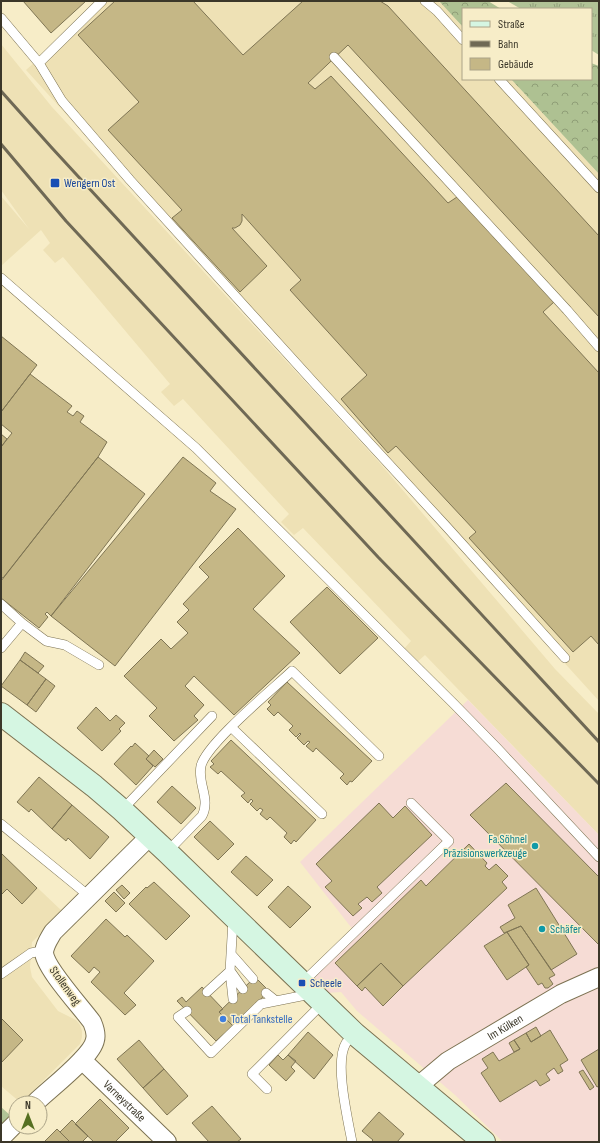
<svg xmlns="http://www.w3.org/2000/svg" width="600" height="1143" font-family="'Sofia Sans Condensed',sans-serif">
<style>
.built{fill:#eee1b5}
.industrial{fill:#f6dcd5}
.grass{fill:url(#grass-tufts)}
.forest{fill:url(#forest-crowns)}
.building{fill:#c5b786;stroke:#7f7554}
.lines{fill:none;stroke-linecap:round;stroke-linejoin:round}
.service-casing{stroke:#7c7252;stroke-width:10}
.minor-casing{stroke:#7c7252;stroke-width:20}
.secondary-casing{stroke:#7c7252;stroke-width:24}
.service{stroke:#fff;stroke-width:9}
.minor{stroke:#fff;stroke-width:18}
.secondary{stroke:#d5f6e2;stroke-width:22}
.rail{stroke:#6f6955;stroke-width:3}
.transit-dot{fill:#1a4fb4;stroke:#f7edc8;stroke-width:1.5}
.culture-dot{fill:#0f9aa8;stroke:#f7edc8;stroke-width:1.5}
.shop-dot{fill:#3f7fe0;stroke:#f7edc8;stroke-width:1.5}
.labels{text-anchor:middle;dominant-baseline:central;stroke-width:3;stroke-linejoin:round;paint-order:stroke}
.transit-label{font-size:12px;fill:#164399;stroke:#f7edc8;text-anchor:start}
.culture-label{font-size:12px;fill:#0d838f;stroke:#f7edc8;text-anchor:end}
.street-label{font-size:12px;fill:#3b3729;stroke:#f7edc8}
.shop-label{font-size:12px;fill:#366cbe;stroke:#f7edc8;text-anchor:start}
</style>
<defs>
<pattern id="grass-tufts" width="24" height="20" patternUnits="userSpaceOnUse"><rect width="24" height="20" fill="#b1c396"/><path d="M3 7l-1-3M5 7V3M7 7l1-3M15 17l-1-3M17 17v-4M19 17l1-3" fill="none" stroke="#919f7a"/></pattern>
<pattern id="forest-crowns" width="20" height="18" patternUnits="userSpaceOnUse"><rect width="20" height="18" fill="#aec192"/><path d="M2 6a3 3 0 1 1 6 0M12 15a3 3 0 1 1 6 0" fill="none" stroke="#8f9e77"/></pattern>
</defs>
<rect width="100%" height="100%" fill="#f7edc8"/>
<!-- built -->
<path class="built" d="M103,1H437L442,4L463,27V79H511L599,174V701L26,70Z
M1,44L52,107L378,461L555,669L599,714V835L425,655L416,663L403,650L411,641L303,528L294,535L281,522L289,514L183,399L174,406L161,392L170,384L63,257L55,263L43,250L50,243L41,230L1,266V196L29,229L1,190Z
M1,853L63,912L32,942L30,967L32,977L58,1011L76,1020L80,1025L82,1031V1037L80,1044L21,1103L1,1086Z"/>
<!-- industrial -->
<path class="industrial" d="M468,700L599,835V1142H503L455,1095L357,1011L341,992L313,994L302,983L354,931L300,862Z"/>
<!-- grass -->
<path class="grass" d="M507,1H599V55L591,50V9H521Z
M1,1107L11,1116L1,1126Z"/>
<!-- forest -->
<path class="forest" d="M439,1H488L501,9H463V27Z
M591,63L599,66V174L511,79H591Z"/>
<!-- building -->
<path class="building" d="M23,1H86L51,33Z
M115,1H193L243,55L303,1H380L388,6L599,236V317L348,45L308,83L315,89L331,76L448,203L457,197L554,302L543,312L599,373V645L591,636L573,652L469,538L476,532L396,446L388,453L341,399L367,375L290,290L301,280L242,214V221L240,225L235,228H232L267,266L240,292L172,218L182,210L108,130L139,102L78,35Z
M1,336L37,365L1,412Z
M30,374L72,406L67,412L73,416L77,411L84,416L80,422L107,442L98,457L3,578L1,577V447L12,433L1,424V412Z
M1,434L7,439L1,447Z
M98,457L145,494L51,616L47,612L45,614L48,617L39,628L1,598V581Z
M183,457L216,483L210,491L236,509L115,666L51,616Z
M238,528L285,576L253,609L300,653L234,715L194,676L185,686L204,705L194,716L198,720L174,741L149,716L157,708L124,676L161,639L171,649L188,633L177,622L189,610L183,604L209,577L199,567Z
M327,587L378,638L340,674L290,622Z
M25,652L44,666L38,673L20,660Z
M20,660L46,679L27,705L1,686Z
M46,679L55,686L36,712L27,705Z
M287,682L372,761L352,782L350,781L347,785L340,778L344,774L316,748L313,752L306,746L310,742L308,741L304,745L297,738L301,734L300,733L296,737L289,730L293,726L278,712L274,716L267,709L271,705L268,702Z
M96,707L110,721L116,715L125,723L119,729L121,731L102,751L77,728Z
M231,740L316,820L296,842L294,840L291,844L284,837L287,833L270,817L267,820L260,814L263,810L260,808L257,811L250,804L253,801L251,799L248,803L241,796L245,793L221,771L218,774L210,767L214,764L211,761Z
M135,743L149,756L146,759L153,766L136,785L114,764L131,746L132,747Z
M154,750L163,759L155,767L146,759Z
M39,777L72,805L52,829L31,809L29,812L17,802Z
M506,783L599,877V943L598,944L470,815Z
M172,786L196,808L181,824L157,802Z
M379,803L393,818L405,806L432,835L377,887L382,893L372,902L367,897L358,904L362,908L353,916L325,887L332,881L316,864Z
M72,805L109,837L90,859L68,838L66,841L52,829Z
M210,821L234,844L218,860L194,837Z
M469,844L487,863L485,866L489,870L496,864L508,876L502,882L507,888L403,986L381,963L357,986L335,963L421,880L426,886Z
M1,853L37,888L22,904L7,889L1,895Z
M246,856L273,880L257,896L231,872Z
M154,882L190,916L166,940L129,904L146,887L147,888Z
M122,885L130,893L124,899L116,890Z
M288,886L311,907L290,928L268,907Z
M536,888L577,954L551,970L521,926L504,933L500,927L515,918L508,905Z
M114,892L125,903L116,912L105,901Z
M106,919L125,937L127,935L154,961L124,993L136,1005L125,1015L91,982L100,972L94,967L89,973L71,956Z
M521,926L555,975L549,978L553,984L548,988H545L542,983L538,985L526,967L529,965L507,932Z
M507,932L529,965L507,980L484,946Z
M381,963L403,986L383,1006L365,987L362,991L357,986Z
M255,977L269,991L233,1026L219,1012Z
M202,987L223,1009L219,1012L233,1026L216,1041L177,1001L182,997L186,1002Z
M1,1018L23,1040L1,1063Z
M536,1027L541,1036L531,1042L526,1033Z
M550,1030L568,1060L560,1065L563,1071L558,1074L554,1068L546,1074L550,1080L540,1086L536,1080L500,1102L481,1073L488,1068L482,1059L493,1052L499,1061L520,1049L514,1040L526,1033L531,1042Z
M308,1032L333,1055L314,1079L288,1055Z
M139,1040L164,1069L143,1088L117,1059Z
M514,1040L520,1049L514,1052L509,1043Z
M599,1049V1086L597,1087L581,1060Z
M278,1055L283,1060L288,1055L296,1061L291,1067L295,1071L286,1081L269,1065Z
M164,1069L188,1096L167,1115L143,1088Z
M583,1070L594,1087L590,1090L579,1072Z
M100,1099L129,1128L115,1142H94L75,1124Z
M212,1106L241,1139L237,1142H209L192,1123Z
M379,1112L404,1134L397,1142H371L373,1140L362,1131Z
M72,1120L88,1136L82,1142H70L60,1132Z
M57,1129L70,1142H46L45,1141Z"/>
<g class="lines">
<defs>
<path id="service" d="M425,1L437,11L463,40
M1,18L39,63L102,1
M334,57L567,310L599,347
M39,63L62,101L130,180L316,385L445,525L565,658
M499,79L599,188
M1,278L196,448L454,704L497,748L599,857
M1,604L22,623L46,641L65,645L99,665
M1,648L22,623
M231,727L322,814
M122,810L212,716
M1,824L89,896
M167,852L202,816C211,799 197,783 201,766C206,744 273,689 292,671L379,756
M231,954L253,979
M231,972L243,989
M1,974L31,953L36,952L44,953
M302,983L449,841L411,803
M207,992L230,971
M266,993L276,1001
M233,999L230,971L233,920
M187,1011L178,1017L211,1053L261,1004L311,994
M267,1089L252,1074L323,1003
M352,1142C348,1120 334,1062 346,1043C348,1040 352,1037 355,1034"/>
<g id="minor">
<path id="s1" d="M82,1060L167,1142"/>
<path id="s2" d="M417,1087L448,1061L561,994L599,977"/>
<path d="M35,1103C49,1089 92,1057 95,1040C97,1033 94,1027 92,1022C82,1008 44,967 44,952C45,944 49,939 53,932L150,836"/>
<path d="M1,1138L16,1123"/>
</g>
<path id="secondary" d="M1,714L94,786L122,810L167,852L355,1034L484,1142"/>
</defs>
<!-- service casing -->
<use href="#service" class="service-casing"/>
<!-- minor casing -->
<use href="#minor" class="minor-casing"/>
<!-- secondary casing -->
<use href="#secondary" class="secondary-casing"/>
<!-- service -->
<use href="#service" class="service"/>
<!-- minor -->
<use href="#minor" class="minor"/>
<!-- secondary -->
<use href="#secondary" class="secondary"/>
<!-- rail -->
<path class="rail" d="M1,91L52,148L599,742
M1,144L66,221L378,557L599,784"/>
</g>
<!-- markers -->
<g class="transit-dot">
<rect x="50" y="178" width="10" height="10" rx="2"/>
<rect x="298" y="979" width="8" height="8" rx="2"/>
</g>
<g class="culture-dot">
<circle cx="535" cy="846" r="4"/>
<circle cx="542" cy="929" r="4"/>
</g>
<circle class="shop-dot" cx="223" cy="1019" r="4"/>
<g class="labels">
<!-- transit labels -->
<g class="transit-label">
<text x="64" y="183">Wengern Ost</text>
<text x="310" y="983">Scheele</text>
</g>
<!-- culture labels -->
<g class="culture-label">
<text x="527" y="839">Fa.Söhnel<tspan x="527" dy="14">Präzisionswerkzeuge</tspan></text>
<text x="550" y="929" text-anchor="start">Schäfer</text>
</g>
<!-- street labels -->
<g class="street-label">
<text transform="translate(65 986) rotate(54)">Stollenweg</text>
<text stroke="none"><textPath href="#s2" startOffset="107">Im Külken</textPath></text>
<text stroke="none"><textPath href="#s1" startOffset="59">Varneystraße</textPath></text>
</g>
<!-- shop labels -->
<g class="shop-label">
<text x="231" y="1019">Total Tankstelle</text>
</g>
</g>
<!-- border -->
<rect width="600" height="1143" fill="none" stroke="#3b3729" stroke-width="4"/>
<!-- legend -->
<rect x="462" y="8" width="130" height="72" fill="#f7edc8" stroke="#aca488"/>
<rect x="470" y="21" width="20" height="6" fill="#d5f6e2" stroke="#aca488"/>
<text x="498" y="28" font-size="12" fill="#3b3729">Straße</text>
<rect x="470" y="41" width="20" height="6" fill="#6f6955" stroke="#aca488"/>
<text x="498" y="48" font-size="12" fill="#3b3729">Bahn</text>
<rect x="470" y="58" width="20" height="12" fill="#c5b786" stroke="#aca488"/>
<text x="498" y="68" font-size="12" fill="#3b3729">Gebäude</text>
<!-- north arrow -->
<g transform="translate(28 1115)"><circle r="19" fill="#f7edc8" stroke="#aca488"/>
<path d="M0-3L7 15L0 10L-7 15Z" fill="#567022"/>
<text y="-6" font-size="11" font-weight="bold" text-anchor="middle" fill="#3b3729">N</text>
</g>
</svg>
